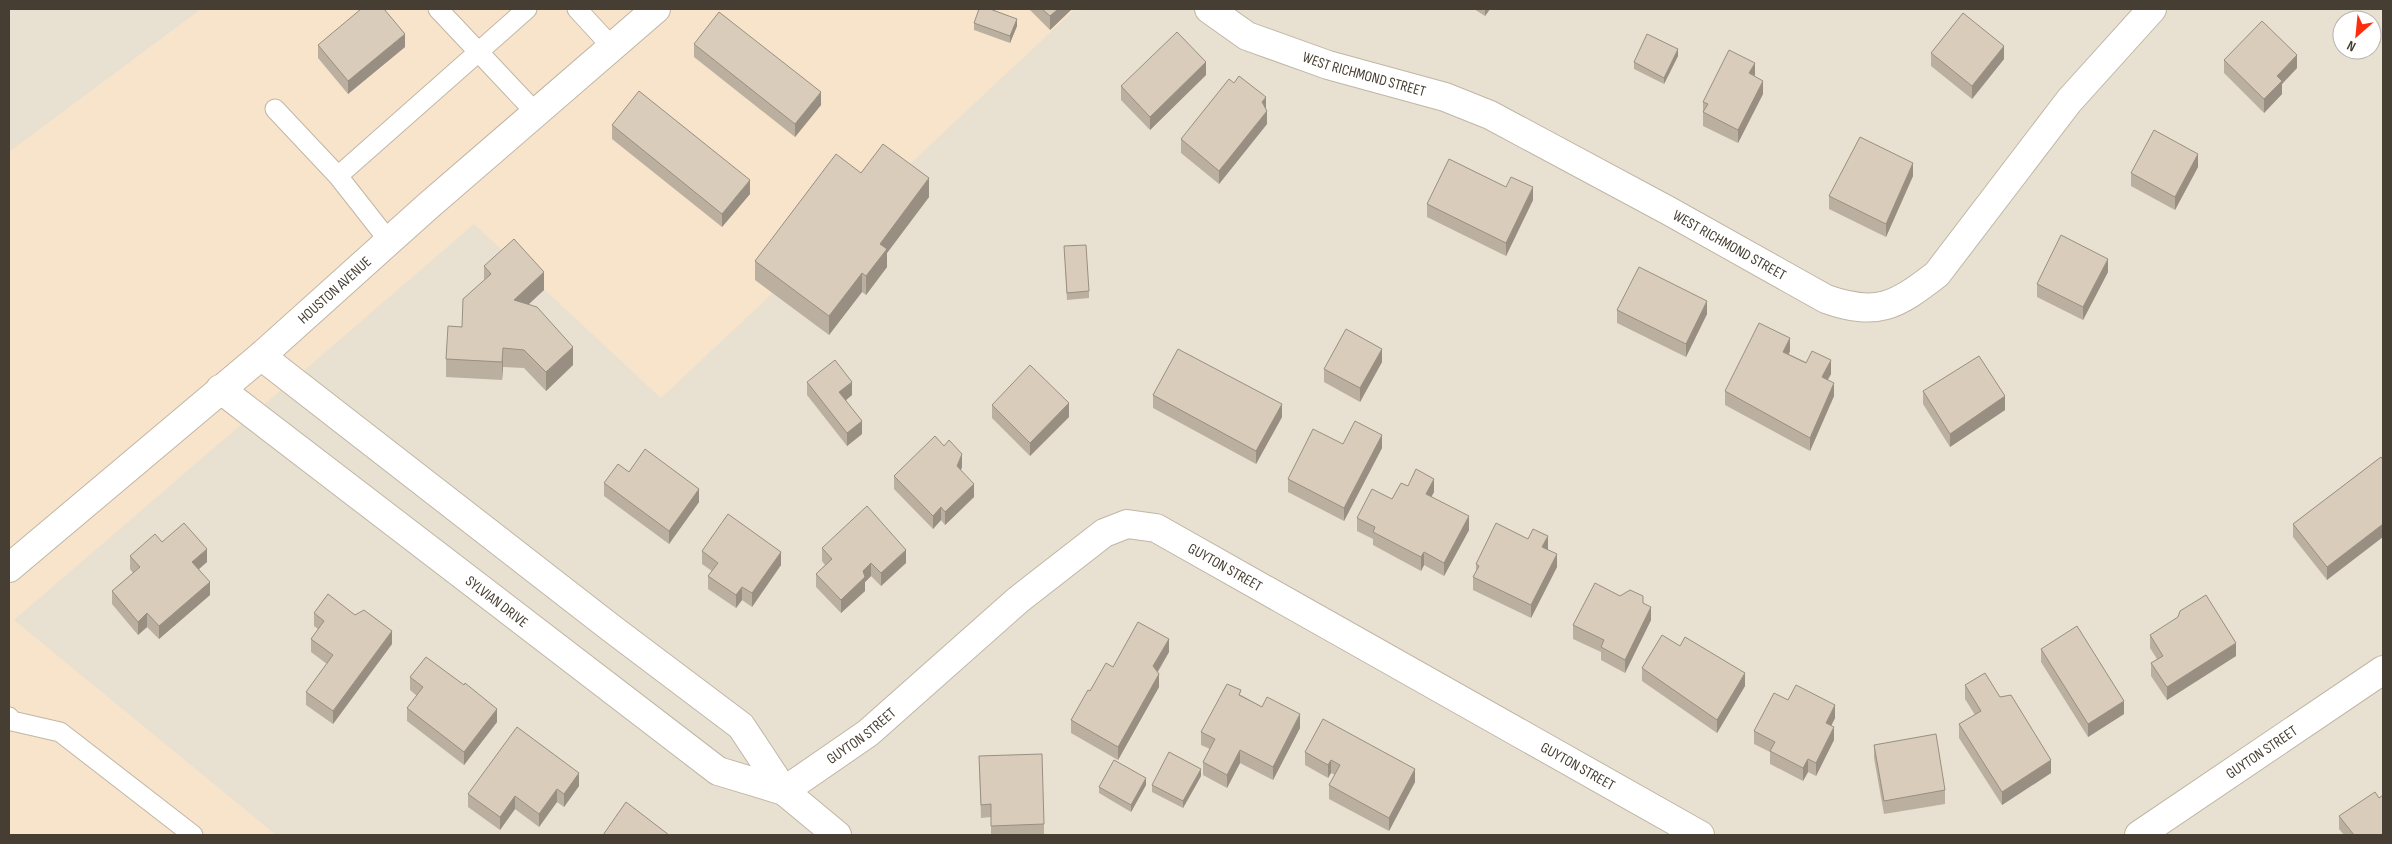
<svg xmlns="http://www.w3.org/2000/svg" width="2392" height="844" font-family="'Sofia Sans Condensed',sans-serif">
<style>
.residential{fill:#e8e0d0;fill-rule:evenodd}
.commercial{fill:#f8e4cb}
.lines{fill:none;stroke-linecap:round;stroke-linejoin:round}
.service-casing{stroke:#c0b6a5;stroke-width:21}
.minor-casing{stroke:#c0b6a5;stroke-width:30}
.tertiary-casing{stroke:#c0b6a5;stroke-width:30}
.service{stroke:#fff;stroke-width:19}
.minor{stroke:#fff;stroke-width:28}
.tertiary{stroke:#fff;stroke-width:28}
.wall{fill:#bbafa0}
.shaded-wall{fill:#988f82}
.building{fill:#d9ccba;stroke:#988f82}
.labels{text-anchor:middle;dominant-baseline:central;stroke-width:4;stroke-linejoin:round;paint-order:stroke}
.street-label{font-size:15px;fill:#463e32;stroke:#fff}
</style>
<rect width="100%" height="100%" fill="#f3eee3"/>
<!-- residential -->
<path class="residential" d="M9,9H2383V835H9ZM2342,20H2372V50H2342Z"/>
<!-- commercial -->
<path class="commercial" d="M201,9H1075L661,398L474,224L14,620L276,835H9V152Z"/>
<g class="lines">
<defs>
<path id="service" d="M438,9L536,113
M577,9L612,47
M275,109L338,176
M389,241L338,176L527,9
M9,717L12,721L60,732L193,835"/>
<g id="minor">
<path id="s1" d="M1209,9L1247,36L1328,65L1445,97L1490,115L1669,211L1826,299C1877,317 1896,306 1937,274L2069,101L2152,9"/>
<path d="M261,356L611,628L741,726L784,791L837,835"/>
<path id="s2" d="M220,389L718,771L784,791"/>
<path id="s3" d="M784,791L868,733L1018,600L1104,533L1127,524L1156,528L1700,835"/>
<path id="s4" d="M2139,835L2383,670"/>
</g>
<g id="tertiary">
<path id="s5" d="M9,568L261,356L428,206L656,9"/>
</g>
</defs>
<!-- service casing -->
<use href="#service" class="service-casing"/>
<!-- minor casing -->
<use href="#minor" class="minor-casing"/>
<!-- tertiary casing -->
<use href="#tertiary" class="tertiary-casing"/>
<!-- service -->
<use href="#service" class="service"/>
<!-- minor -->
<use href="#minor" class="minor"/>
<!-- tertiary -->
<use href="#tertiary" class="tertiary"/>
</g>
<!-- wall -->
<path class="wall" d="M1029,9H1072L1050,30Z
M1474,9H1490L1485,16Z
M974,23L1017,26L1010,43L974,30Z
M694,44L821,105L795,137L694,57Z
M318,45L405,47L348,94L318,58Z
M1931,53L2004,59L1972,99L1931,66Z
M1678,56L1664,84L1634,69V62Z
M2224,60L2297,68L2282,84V94L2264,113L2224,73Z
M1206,75L1150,130L1121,100V86Z
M1755,76L1763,94L1738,143L1703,126V102Z
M1234,83L1266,109L1267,124L1219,184L1181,153V139Z
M612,125L750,194L722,227L612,139Z
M2198,167L2175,210L2131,186V173Z
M861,173L929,197L887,253V267L866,295L862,292L829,335L755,280V261Z
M1913,176L1886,237L1829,209V196Z
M1506,187L1533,200L1506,256L1427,217V204Z
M1064,246L1089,291V298L1067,300Z
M484,266L544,290L528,304L573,365L546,391L524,368L503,367L502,380L446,377V359L484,280Z
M2108,272L2083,320L2037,297V284Z
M1617,310L1707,314L1686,357L1617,323Z
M1790,351L1789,354L1831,374L1828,379L1834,396L1810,451L1725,405V391Z
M1382,362L1360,402L1324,382V369Z
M807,382L852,395L846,400L862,434L847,446L807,395Z
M1923,391L2005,410L1950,447L1923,404Z
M1153,395L1282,417L1256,464L1153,408Z
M992,405L1069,417L1030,456L992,418Z
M1343,444L1382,448L1344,521L1288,492V479Z
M2381,457L2327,580L2293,537V524Z
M962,467L961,470L974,497L945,525L941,520L933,529L894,489V476Z
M629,472L699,502L669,544L604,496V483Z
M1408,486L1434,492L1431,497L1469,530L1444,576L1424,565L1421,571L1373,545V539L1357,531V518L1392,499Z
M162,542L207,562L199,569L210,595L159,639L147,627L138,635L112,604V591L133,573L130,569V556Z
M822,548L906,563L881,586L871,576L865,582V591L841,613L816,587V574L825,565L822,561Z
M1548,549L1557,567L1531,618L1473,590V577L1476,572V564Z
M702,551L781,565L752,607L742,600L736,608L708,589V576L712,571L702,564Z
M1620,596L1643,603L1651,620L1625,673L1601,660V652L1573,639V625Z
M314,613L392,644L333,724L306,705V692L327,664L311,652V639L318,629L314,626Z
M2150,635L2236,656L2167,700L2151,676V663L2157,659L2150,648Z
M2041,649L2124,714L2088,737L2041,662Z
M1169,652L1158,672L1159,687L1118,760L1071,733V720L1090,691L1113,667Z
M1642,668L1745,686L1717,733L1642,681Z
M410,677L497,722L464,765L407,721V708L417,696L410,690Z
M1965,685L2000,697L2051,773L2002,805L1959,738V724L1975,715L1965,699Z
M1241,695L1300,728L1273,780L1240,763L1227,788L1203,775V762L1210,749L1201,745V732Z
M1788,700L1835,718L1831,726L1834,740L1816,776L1808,772L1803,781L1770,764V752L1754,744V731Z
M1874,745L1945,790V804L1884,814L1874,758Z
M1305,752L1415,782L1389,831L1329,799V785L1335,775L1331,773L1328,778L1305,765Z
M979,756L1044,824V835H991V817L981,818Z
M1201,776L1183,808L1152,792V785Z
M1146,785L1131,812L1099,793V787Z
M579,786L564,807L557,802L539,827L515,809L500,830L468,807V794Z
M2379,798L2383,835H2344L2339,829V816Z"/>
<!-- shaded-wall -->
<path class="shaded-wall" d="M1058,9H1072L1050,30V16Z
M1485,9H1490L1485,16Z
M1017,19V26L1010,43V36Z
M405,34V47L348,94V81Z
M2004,46V59L1972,99V86Z
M1678,49V56L1664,84V78Z
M2297,55V68L2282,84V94L2264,113V99L2277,76Z
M1206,62V75L1150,130V117Z
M1755,63V76L1749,73Z
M1763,81V94L1738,143V130Z
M821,92V105L795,137V124Z
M1266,97V110L1262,102Z
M1267,111V124L1219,184V171Z
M2198,154V167L2175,210V197Z
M1913,163V176L1886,237V224Z
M929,178V197L887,253V267L866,295V276L880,244Z
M750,180V194L722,227V214Z
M1533,187V200L1506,256V243Z
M2108,259V272L2083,320V307Z
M544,272V290L514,318V300Z
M862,273V292L829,335V316Z
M1707,301V314L1686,357V344Z
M1790,338V351L1783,365V352Z
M573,347V365L546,391V372Z
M503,348V367L502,380V362Z
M1382,349V362L1360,402V388Z
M1831,360V374L1822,390V377Z
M852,382V395L839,406V392Z
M1834,383V396L1810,451V438Z
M2005,396V410L1950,447V434Z
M1069,403V417L1030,456V443Z
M1282,404V417L1256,464V451Z
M862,421V434L847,446V433Z
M1382,435V448L1344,521V508Z
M962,454V467L957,480V466Z
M1434,479V492L1426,507V494Z
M974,484V497L945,525V512Z
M699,489V502L669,544V531Z
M941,507V520L933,529V516Z
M1469,516V530L1444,576V563Z
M2383,524V537L2327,580V567Z
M1548,536V550L1542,547Z
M207,549V562L192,575V562Z
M906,550V563L881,586V573Z
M781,552V565L752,607V593Z
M1424,552V565L1421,571V557Z
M1557,554V567L1531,618V605Z
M871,563V576L865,582V591L841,613V600L863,571Z
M210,582V595L159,639V626Z
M742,587V600L736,608V595Z
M1651,607V620L1625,673V660Z
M147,613V627L138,635V622Z
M392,631V644L333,724V711Z
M1169,639V652L1153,679V666Z
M2236,643V656L2167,700V687Z
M1745,673V686L1717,733V720Z
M1159,674V687L1118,760V747Z
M2124,701V714L2088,737V724Z
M1835,705V718L1826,736V723Z
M497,709V722L464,765V752Z
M1300,714V728L1273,780V767Z
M1834,727V740L1816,776V763Z
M1240,750V763L1227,788V775Z
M1808,759V772L1803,781V768Z
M1331,760V773L1328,778V765Z
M2051,760V773L2002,805V792Z
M1201,769V776L1183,808V801Z
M1415,769V782L1389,831V818Z
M579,773V786L564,807V794Z
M1146,778V785L1131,812V805Z
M557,789V802L539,827V814Z
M515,796V809L500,830V817Z"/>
<!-- building -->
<path class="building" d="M361,9H384L405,34L348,81L318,45Z
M979,9H990L1017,19L1010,36L974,23Z
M1042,9H1058L1050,16Z
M719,12L821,92L795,124L694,44Z
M1963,13L2004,46L1972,86L1931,53Z
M2262,21L2297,55L2277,76L2282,81L2264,99L2224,60Z
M1177,32L1206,62L1150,117L1121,86Z
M1647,34L1678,49L1664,78L1634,62Z
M1729,50L1755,63L1749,73L1763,81L1738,130L1703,112L1708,104L1703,102Z
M1239,76L1266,97L1262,102L1267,111L1219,171L1181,139L1229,79L1234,83Z
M639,91L750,180L722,214L612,125Z
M2154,130L2198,154L2175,197L2131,173Z
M1860,137L1913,163L1886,224L1829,196Z
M883,144L929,178L880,244L887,249L866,276L862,273L829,316L755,261L836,154L861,173Z
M1449,159L1506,187L1511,177L1533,187L1506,243L1427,204Z
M2061,235L2108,259L2083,307L2037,284Z
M514,239L544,272L514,300L537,307L573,347L546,372L524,350L503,348L502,362L446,359L448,326L462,327L463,299L491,274L484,266Z
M1086,245L1089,291L1067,293L1064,246Z
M1639,267L1707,301L1686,344L1617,310Z
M1759,323L1790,338L1783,352L1806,363L1812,351L1831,360L1822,377L1834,383L1810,438L1725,391Z
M1346,329L1382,349L1360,388L1324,369Z
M1178,349L1282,404L1256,451L1153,395Z
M1979,356L2005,396L1950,434L1923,391Z
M835,360L852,382L839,392L862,421L847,433L807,382Z
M1030,365L1069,403L1030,443L992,405Z
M1355,421L1382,435L1344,508L1288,479L1313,429L1343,444Z
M935,436L944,446L949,440L962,454L957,466L974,484L945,512L941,507L933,516L894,476Z
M645,449L699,489L669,531L604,483L618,464L629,472Z
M2381,457L2383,460V524L2327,567L2293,524Z
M1416,469L1434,479L1426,494L1469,516L1444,563L1424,552L1421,557L1373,532L1375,527L1357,518L1372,489L1392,499L1401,483L1408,486Z
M867,506L906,550L881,573L871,563L863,571L865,577L841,600L816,574L832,559L822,548Z
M728,514L781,552L752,593L742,587L736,595L708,576L718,563L702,551Z
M184,523L207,549L192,562L210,582L159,626L147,613L138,622L112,591L140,567L130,556L155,534L162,542Z
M1496,523L1528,539L1533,529L1548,536L1542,547L1557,554L1531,605L1473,577L1479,566L1476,564Z
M1595,583L1620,596L1630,590L1643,596V603L1651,607L1625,660L1601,647L1604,640L1573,625Z
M328,594L355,615L364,610L392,631L333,711L306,692L333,655L311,639L324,621L314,613Z
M2206,595L2236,643L2167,687L2151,663L2163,656L2150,635L2178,617L2180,611Z
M1138,622L1169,639L1153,666L1159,674L1118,747L1071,720L1088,690L1090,691L1106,663L1113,667Z
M2077,626L2124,701L2088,724L2041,649Z
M1662,635L1680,646L1685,637L1745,673L1717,720L1642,668Z
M426,657L464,685L465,683L497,709L464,752L407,708L423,687L410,677Z
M1985,673L2000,697L2011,695L2051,760L2002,792L1959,724L1981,711L1965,685Z
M1227,684L1241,690L1239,695L1262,707L1267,697L1300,714L1273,767L1240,750L1227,775L1203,762L1215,739L1201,732Z
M1796,685L1835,705L1826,723L1834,727L1816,763L1808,759L1803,768L1770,751L1775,742L1754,731L1774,693L1788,700Z
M1323,719L1415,769L1389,818L1329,785L1340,765L1331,760L1328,765L1305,752Z
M517,727L579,773L564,794L557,789L539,814L515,796L500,817L468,794Z
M1936,734L1945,790L1884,801L1874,745Z
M1169,752L1201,769L1183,801L1152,785Z
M1042,754L1044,824L991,826V804L981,805L979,756Z
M1114,760L1146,778L1131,805L1099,787Z
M2375,792L2379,798L2383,795V835H2354L2339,816Z
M626,802L669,835H603Z"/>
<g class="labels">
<!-- street labels -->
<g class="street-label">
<text stroke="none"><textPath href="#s1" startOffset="170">WEST RICHMOND STREET</textPath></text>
<text stroke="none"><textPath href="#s1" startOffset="575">WEST RICHMOND STREET</textPath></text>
<text stroke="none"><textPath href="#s5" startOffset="428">HOUSTON AVENUE</textPath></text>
<text stroke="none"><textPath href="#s3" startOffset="545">GUYTON STREET</textPath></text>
<text stroke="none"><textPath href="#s2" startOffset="349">SYLVIAN DRIVE</textPath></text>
<text stroke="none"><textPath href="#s3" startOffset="95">GUYTON STREET</textPath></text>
<text stroke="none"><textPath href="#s4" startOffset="148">GUYTON STREET</textPath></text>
<text stroke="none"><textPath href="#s3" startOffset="950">GUYTON STREET</textPath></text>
</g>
</g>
<!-- border -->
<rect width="2392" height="844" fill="none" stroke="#463e32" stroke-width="20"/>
<!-- north arrow -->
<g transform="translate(2357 35) rotate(207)"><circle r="24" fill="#ffffff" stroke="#b5b2ad"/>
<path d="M0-4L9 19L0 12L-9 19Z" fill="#ff2d0e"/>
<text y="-8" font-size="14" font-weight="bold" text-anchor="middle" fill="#463e32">N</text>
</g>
</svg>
